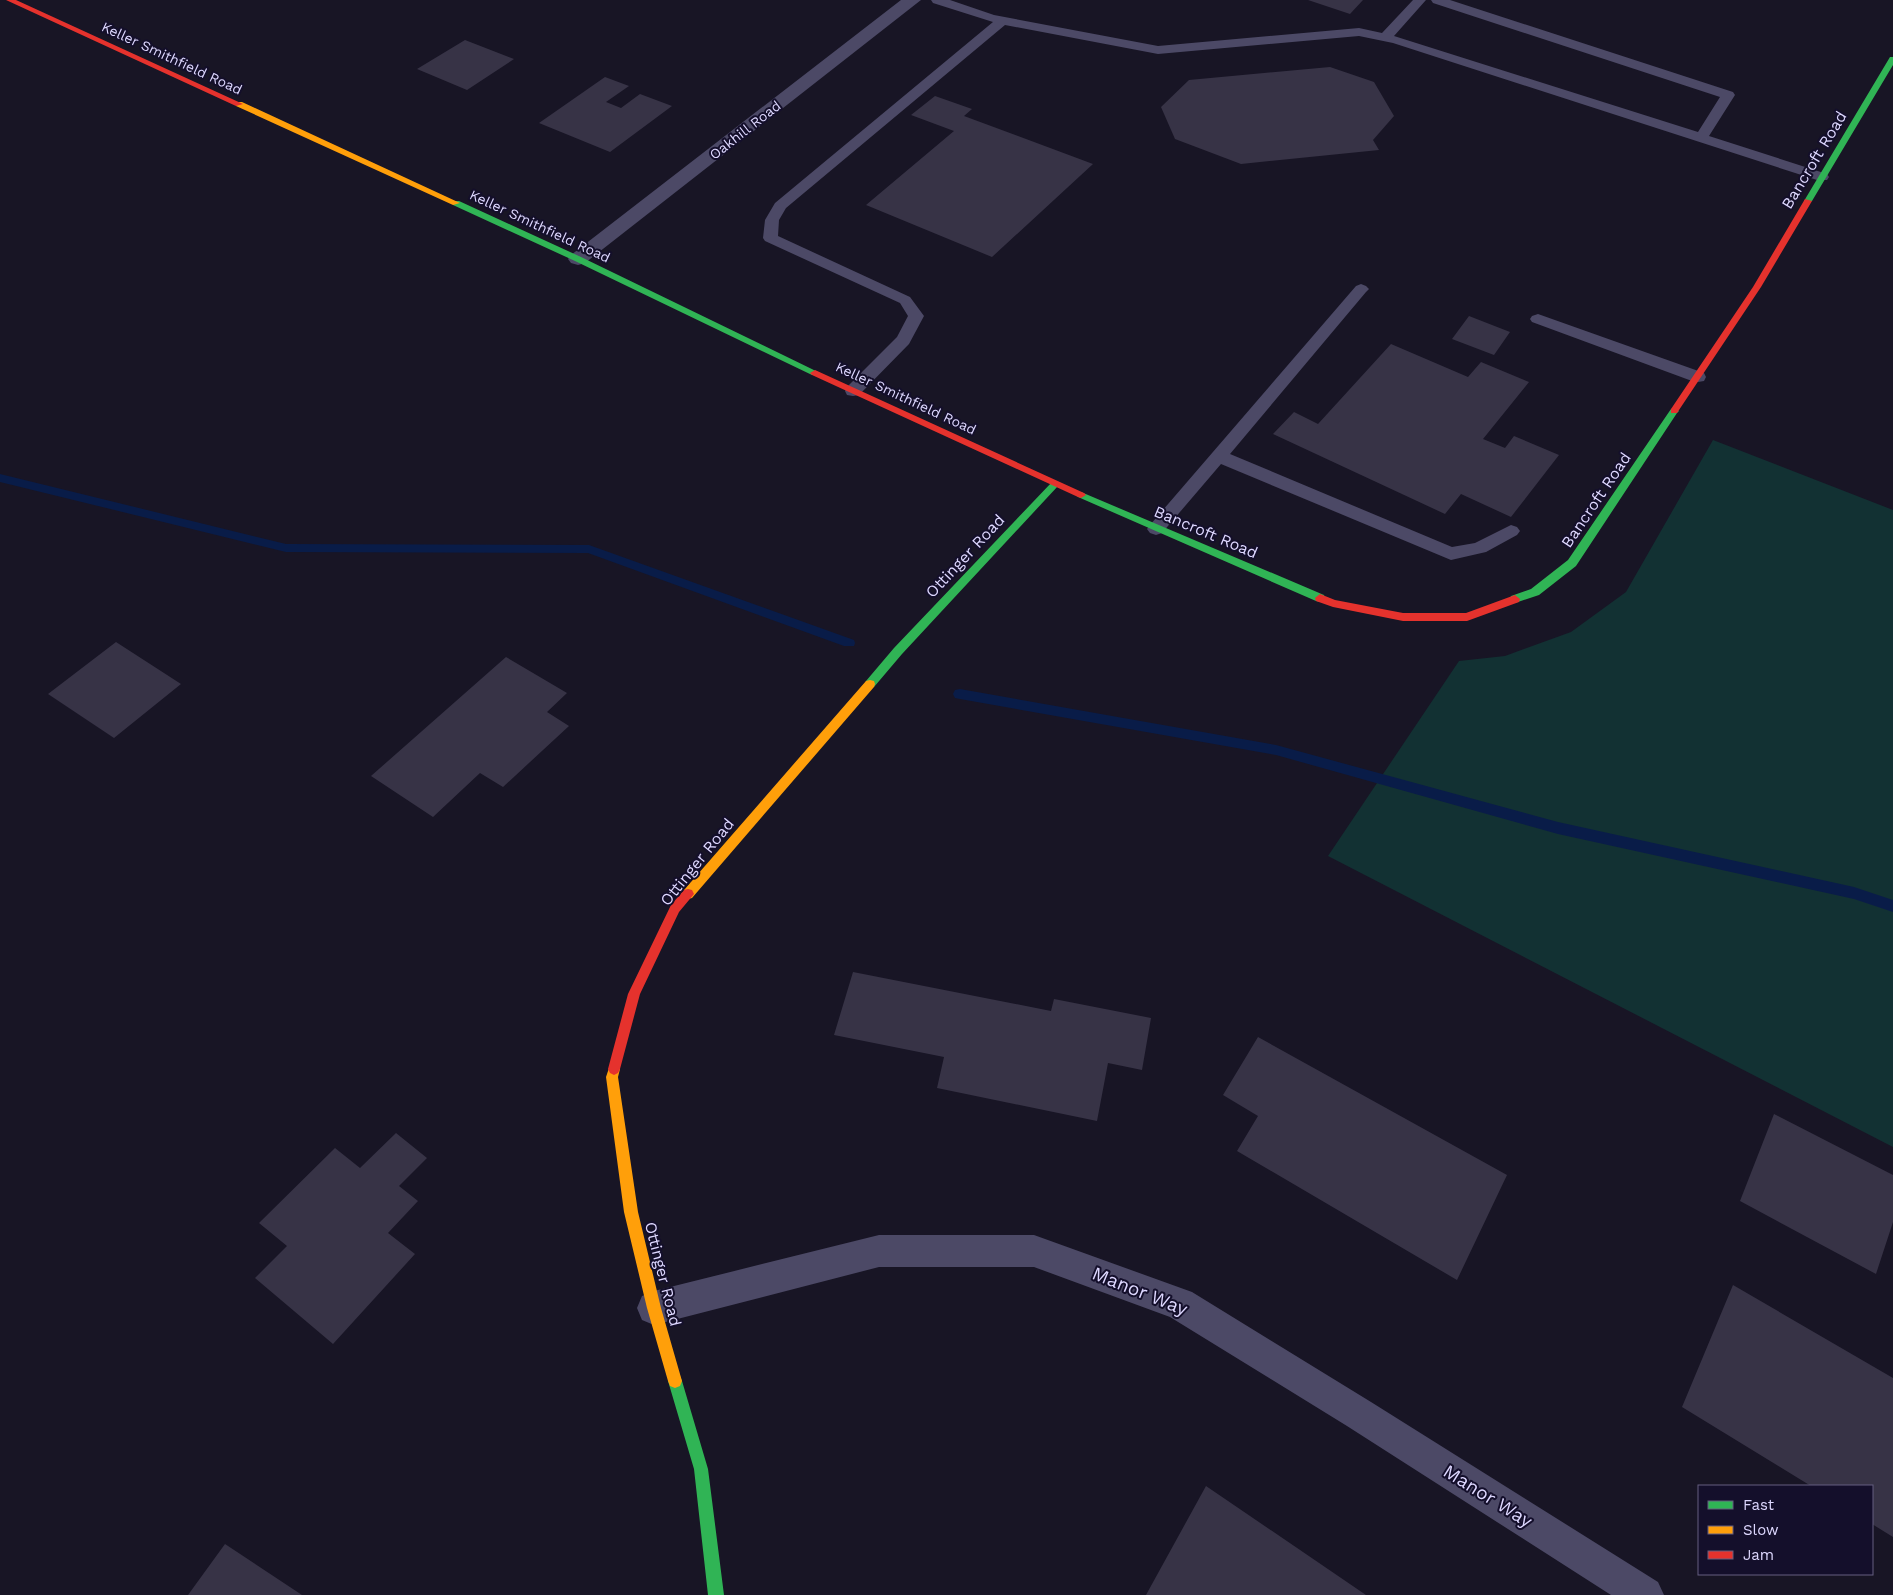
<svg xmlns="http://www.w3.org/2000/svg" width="1893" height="1595" font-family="'Work Sans',sans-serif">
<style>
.green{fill:#123133}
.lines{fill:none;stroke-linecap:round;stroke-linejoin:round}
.stream{fill:#091c48;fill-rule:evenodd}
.building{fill:#373346}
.lane{fill:#4c4966;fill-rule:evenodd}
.street{fill:#4c4966;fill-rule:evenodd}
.fast{fill:#30b455;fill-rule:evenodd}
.slow{fill:#ff9f0a;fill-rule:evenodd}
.jam{fill:#e5322d;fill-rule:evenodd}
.labels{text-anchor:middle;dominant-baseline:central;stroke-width:4;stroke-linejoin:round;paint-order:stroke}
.far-street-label{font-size:14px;fill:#ded8ff;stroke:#140f2b}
.street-label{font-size:16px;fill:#ded8ff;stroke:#140f2b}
.near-street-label{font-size:19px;fill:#ded8ff;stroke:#140f2b}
</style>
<rect width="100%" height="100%" fill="#181525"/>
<!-- green -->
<path class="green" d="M1713,440L1893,510V1147L1328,856L1459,661L1505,656L1571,632L1626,592Z"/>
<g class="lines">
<!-- stream -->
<path class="stream" d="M0,474L286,544L589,545L854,640L855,643L854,646H844L588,553L286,552L0,482Z
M960,689L1276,745L1558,822L1854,887L1893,900V912L1854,899L1558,834L1276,755L960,699L955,698L953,694L955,690Z"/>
</g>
<!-- building -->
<path class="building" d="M1308,0H1363L1350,14Z
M465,40L514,59L467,90L417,69Z
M1330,67L1374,82L1394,116L1373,140L1379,150L1241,164L1175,139L1161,107L1189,80Z
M605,77L629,86L606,102L621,108L640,94L672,106L610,152L539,123Z
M935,96L972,109L964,116L1093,164L992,257L866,205L954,131L911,115Z
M1469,316L1510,332L1494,355L1452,339Z
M1391,344L1468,377L1481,362L1529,382L1483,439L1505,448L1514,436L1559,455L1511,517L1461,494L1445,514L1273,434L1294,412L1318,424Z
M116,642L181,684L114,738L48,694Z
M506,657L567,693L547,712L569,726L503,787L480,773L433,817L371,776Z
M853,972L1051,1011L1054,999L1151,1018L1142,1070L1108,1063L1097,1121L937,1088L944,1057L834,1035Z
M1258,1037L1507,1175L1457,1280L1237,1151L1258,1116L1223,1095Z
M1774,1114L1893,1175V1222L1876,1274L1740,1201Z
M396,1133L427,1158L399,1186L418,1201L388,1233L415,1254L333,1344L255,1278L287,1246L259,1223L335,1148L360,1168Z
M1733,1285L1893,1378V1537L1872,1524V1486H1811L1682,1407Z
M1206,1486L1366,1595H1146Z
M225,1544L302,1595H188Z"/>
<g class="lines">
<!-- lane -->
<path class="lane" d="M931,0H950L994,15L1158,46L1359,28L1382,33L1413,0H1426L1394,36L1698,132L1720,97L1433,3L1431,0H1450L1733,92L1735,95L1709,136L1827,174L1829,177L1827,180H1817L1393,43L1359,36L1158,54L1005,25L786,208L779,220L778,236L910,297L924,316L909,344L859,395L853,396L847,395L845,391L847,387L897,337L908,316L900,303L765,241L763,238L765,220L775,203L993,22L933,3Z
M1361,284L1366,286L1369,289L1366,292L1230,454L1452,547L1475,543L1511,525L1517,527L1520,531L1517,535L1486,552L1451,560L1221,464L1162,533L1156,535L1150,533L1147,529L1150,525L1356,286Z
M1538,314L1704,373L1706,377L1704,381L1698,382L1692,381L1532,322L1530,319L1532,316Z"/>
<!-- street -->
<path class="street" d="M901,0H921L585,263L578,265L571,263L568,259L571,255Z
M879,1235H1034L1192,1292L1371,1402L1658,1582L1664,1595H1611L1347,1426L1170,1317L1034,1267H879L654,1325L642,1320L637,1308L642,1296L654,1291Z"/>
<!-- fast -->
<path class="fast" d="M1890,57H1893V65L1812,201L1805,203L1804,201Z
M453,201H459L581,257L820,373L818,375H812L575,261L453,205Z
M1674,408L1679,411L1677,413L1576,566L1539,595L1515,603L1511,602L1510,599L1511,596L1531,589L1568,560L1671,409Z
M1055,481L1058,482L1060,484L1058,486L902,654L874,687H866L865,684L866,681L894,648L1052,482Z
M1081,492L1324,595L1325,598L1320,602L1316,601L1078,497L1076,495L1078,493Z
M675,1374L680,1376L682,1381L708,1469L724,1595H708L694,1469L668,1381L670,1376Z"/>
<!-- slow -->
<path class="slow" d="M236,102H242L460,203L453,205L236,106Z
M870,680L874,681L875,684L874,687L692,898L688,899L684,898L682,894L684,890L866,681Z
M614,1063L618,1065L620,1069L618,1077L638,1212L661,1308L682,1381L680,1386L675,1388L670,1386L668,1381L647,1308L624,1212L606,1077L610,1065Z"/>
<!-- jam -->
<path class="jam" d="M6,0H16L243,104L236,106Z
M1805,199L1812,201L1761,287L1677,413H1671V409L1753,287Z
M815,370L1084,493L1086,495L1081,498L1078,497L812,375L810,373Z
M1320,594L1335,600L1403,613H1466L1515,595L1520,599L1519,602L1467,621H1403L1333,607L1316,601L1315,598Z
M688,889L692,890L694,894L679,912L640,994L620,1069L618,1073L614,1075L610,1073L608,1069L628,994L671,905L684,890Z"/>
</g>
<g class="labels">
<!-- far-street labels -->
<g class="far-street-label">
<text transform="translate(172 58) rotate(25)">Keller Smithfield Road</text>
<text transform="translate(745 130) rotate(-38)">Oakhill Road</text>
<text transform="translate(540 226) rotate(25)">Keller Smithfield Road</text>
<text transform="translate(906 398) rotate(25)">Keller Smithfield Road</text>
</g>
<!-- street labels -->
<g class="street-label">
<text transform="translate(1814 160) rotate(-59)">Bancroft Road</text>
<text transform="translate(1596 500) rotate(-56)">Bancroft Road</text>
<text transform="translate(1206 532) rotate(23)">Bancroft Road</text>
<text transform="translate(965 556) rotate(-47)">Ottinger Road</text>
<text transform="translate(697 862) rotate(-51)">Ottinger Road</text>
<text transform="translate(663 1274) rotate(76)">Ottinger Road</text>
</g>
<!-- near-street labels -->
<g class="near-street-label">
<text transform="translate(1140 1291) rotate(22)">Manor Way</text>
<text transform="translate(1488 1496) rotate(32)">Manor Way</text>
</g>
</g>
<!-- legend -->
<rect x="1698" y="1485" width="175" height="90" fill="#140f2b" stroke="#655f80"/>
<rect x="1708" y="1501" width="25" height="8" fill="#30b455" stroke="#655f80"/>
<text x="1743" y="1510" font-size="15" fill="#ded8ff">Fast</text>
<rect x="1708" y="1526" width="25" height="8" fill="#ff9f0a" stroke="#655f80"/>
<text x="1743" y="1535" font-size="15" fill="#ded8ff">Slow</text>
<rect x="1708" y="1551" width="25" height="8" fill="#e5322d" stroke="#655f80"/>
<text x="1743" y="1560" font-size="15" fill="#ded8ff">Jam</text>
</svg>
